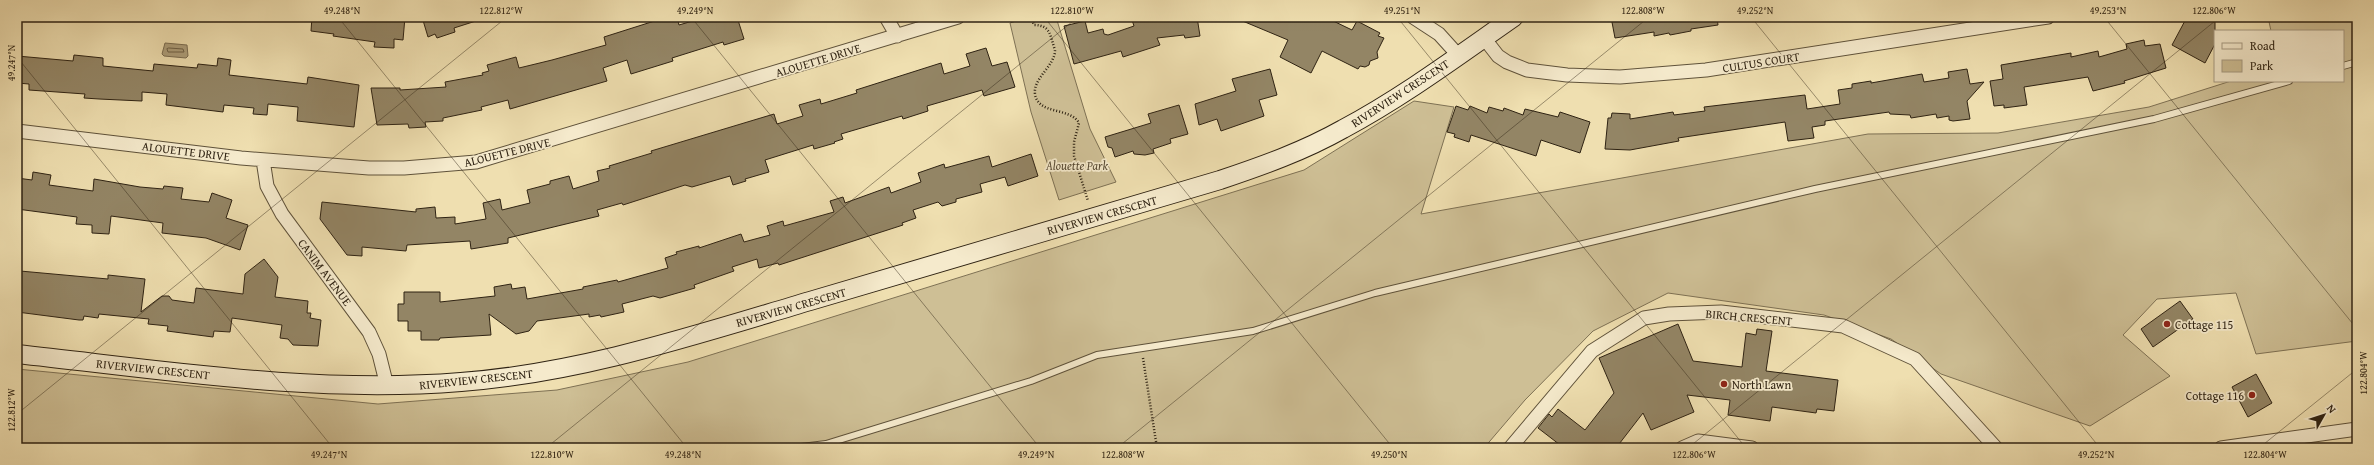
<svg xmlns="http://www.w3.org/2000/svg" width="2374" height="465" font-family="'Gentium Book Plus',serif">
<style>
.green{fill:#cebf95;stroke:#7e7154}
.water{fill:#ae9f7b;stroke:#7b6d51}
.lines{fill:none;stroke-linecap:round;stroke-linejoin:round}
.shore{stroke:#6e6147;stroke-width:1}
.building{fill:#938565;stroke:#2f2313}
.lane-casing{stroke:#5f523a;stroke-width:8}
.street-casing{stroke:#5f523a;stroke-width:15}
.secondary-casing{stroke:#2f2313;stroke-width:20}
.path{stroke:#2f2313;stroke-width:2.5;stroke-dasharray:1 2;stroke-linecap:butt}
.lane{stroke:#f5eacc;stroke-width:6}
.street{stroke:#f5eacc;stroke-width:13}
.secondary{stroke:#f5eacc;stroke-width:18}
.ticks{fill:none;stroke:#2f2313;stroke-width:1;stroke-opacity:0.45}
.poi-dot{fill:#8f2418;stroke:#f5eacc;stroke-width:1.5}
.labels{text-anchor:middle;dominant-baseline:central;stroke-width:3.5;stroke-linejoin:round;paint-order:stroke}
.street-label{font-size:12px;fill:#2f2313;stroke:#f5eacc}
.park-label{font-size:12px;font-style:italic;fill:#574a34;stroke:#f5eacc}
.poi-label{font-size:12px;fill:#2f2313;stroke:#f5eacc;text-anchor:start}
.neatline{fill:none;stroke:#2f2313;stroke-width:1.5}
.ticks-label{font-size:10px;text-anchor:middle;fill:#2f2313}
</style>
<rect width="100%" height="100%" fill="#efdfb0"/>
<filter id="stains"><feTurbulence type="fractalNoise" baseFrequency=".005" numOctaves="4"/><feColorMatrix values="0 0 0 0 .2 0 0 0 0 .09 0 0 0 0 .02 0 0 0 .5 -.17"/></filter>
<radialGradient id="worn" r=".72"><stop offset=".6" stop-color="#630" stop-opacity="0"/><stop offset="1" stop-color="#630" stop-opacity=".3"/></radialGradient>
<!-- green -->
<path class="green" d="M1028,17H1056L1090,129L1116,182L1059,200L1031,112L1010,23Z
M2268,17H2357V341L2256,354L2236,293L2157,299L2123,335L2170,376L2090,426L1941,374L1891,339L1824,315L1668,293L1593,331L1525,400L1484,448H17V369L378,404L557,390L688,362L1304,170L1414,101L1454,107L1421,214L1868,134L1998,133L2149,107L2231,81H2343V31H2271Z"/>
<!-- water -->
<path class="water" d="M165,43L187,45L188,56L186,58L164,56L162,54Z"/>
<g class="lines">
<!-- shore -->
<path class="shore" d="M169,48L183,49L184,52H168L167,49Z"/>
</g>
<!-- building -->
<path class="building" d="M312,17H405L403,40L394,39V48L374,47L375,42L333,36L334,34L311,31Z
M422,17H478L479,20L454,28L455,32L437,38L435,34L428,37Z
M667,17H677L679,25L706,17H737L744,39L724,45L723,42L672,58L673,61L631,74L627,60L603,68L607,81L510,109L508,100L481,107L482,110L443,118V121L425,122L426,127L409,128L408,124L377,125L371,88H400V90L446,87L445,82L483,75L482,73L489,71L487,65L516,57L519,68L552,60L606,45L604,37Z
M1131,17H1197L1200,36L1185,38L1184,35L1157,38L1160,45L1123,57L1121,51L1074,64L1064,26L1085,21L1088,33L1103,29L1104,34L1108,35L1134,26Z
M1233,17H1325L1352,30L1357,21L1380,33L1378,36L1384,38L1377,52L1378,58L1370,61L1369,65L1365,67L1360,66L1358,69L1322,51L1311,73L1280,57L1288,40Z
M1611,17H1717L1718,25L1691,29V31L1670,35L1669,33L1654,36V32L1615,38Z
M2187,17H2215V44L2205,63L2172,45Z
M2144,40L2145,46L2160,44L2166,68L2124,81L2125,83L2093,91L2088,77L2024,87L2027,105L2004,108V105L1994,106L1990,81L2003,79L2001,65L2071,53V57L2098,51L2099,57L2127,49L2126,44Z
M986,48L992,66L1007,62L1015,87L984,96L982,90L927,106L928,111L903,119L902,116L841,134L843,139L834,142L835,143L814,149L813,145L765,160L769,172L745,179L746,181L733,185L730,176L692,187L685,185L623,205L622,203L597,210L599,216L508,238V243L471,249L470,241L407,245L406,251L362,247V256L347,255L320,219L322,202L416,212V209L435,207L436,218L455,217V224L486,219L483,203L500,199L502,210L530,203L527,190L550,184V181L569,176L573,189L599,181L597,171L610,168L609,166L652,153L651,151L774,114L777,124L803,116L799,105L820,99L821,104L857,93L856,90L941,63L944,74L970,66L966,54Z
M74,55L103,58V66L153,71L154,64L197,68L198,64L217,66L218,58L231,60L229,75L307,84L308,77L359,85L354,127L297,121L298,107L268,104L267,115L253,114L254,108L224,105L223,112L166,105L167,94L142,92V101L99,99L84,98L85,94L29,90V84L17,83V56L73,61Z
M1270,69L1277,95L1259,100L1264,116L1221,131L1217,119L1199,125L1195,104L1236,91L1232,79Z
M1967,69L1970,84L1984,82L1967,101L1970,119L1953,121L1949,120V116L1937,118L1936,114L1911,118L1910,115L1890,114L1889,112L1825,121V125L1812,127L1814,138L1788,141L1785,122L1678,138L1679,141L1630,150L1605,149L1608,118H1611L1612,113L1630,114V119L1673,112L1674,115L1705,111L1704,107L1805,95L1807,109L1840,104L1838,90L1852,88V84L1871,81V83L1922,74L1924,82L1949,78L1948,72Z
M1179,105L1188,134L1170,139L1171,143L1153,149L1154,153L1145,155L1134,154L1133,151L1115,157L1112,148L1108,147L1105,137L1151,123L1148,114Z
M1456,106L1468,110L1470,106L1487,113L1489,107L1503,111L1504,108L1523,115L1525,109L1558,117L1560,112L1590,122L1580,153L1541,140L1536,156L1471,135L1469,142L1454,137L1455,134L1447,132Z
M1031,154L1038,176L1008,186L1005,177L980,184L982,192L956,199V202L942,206L938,202L913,210L916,218L902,223L903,225L779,265L778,263L759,268L757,259L732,267L734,271L694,285L695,288L660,298L653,296L622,304L624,312L601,317L600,315L589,317V314L537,321L529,331L516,334L489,314L491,335L440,338L439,340H421V331H408V321H398V304H404V292H440V302L495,296L494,287L511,284L512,289L525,287L527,299L583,289V287L617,280L618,282L668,268L665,258L677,254L676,252L699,246V248L741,234L744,242L770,235L767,226L783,221L784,226L834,212L830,201L843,197L845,203L889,187L891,193L921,182L918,173L944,164L945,168L989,156L992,167Z
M33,172L51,175L49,185L78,189L93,191L94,179L140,187L163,189L164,186L183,188L181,199L209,202L212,193L232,200L226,218L248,225L240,250L206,238L162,233L163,223L111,216L109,234L92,233V225L76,224L77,217L17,209V178L32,180Z
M264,259L278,277L275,297L308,301L307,313H311L310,318L321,320L318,346L293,345L288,339L280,338L282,325L232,318L230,332L214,331L213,337L167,331L168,326L148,324L149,319L99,314L98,318L84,316L83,320H79L17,312L20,271L108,279V275L145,279L141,312L162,296H169L172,300L194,303L196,288L243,294L245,274Z
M2180,301L2193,319L2153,347L2141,329Z
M1678,324L1693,361L1742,367L1746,333L1756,335L1757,329L1772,331L1766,371L1838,380L1834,411L1817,409L1816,413L1772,407L1770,421L1728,415L1730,400L1687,395L1694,412L1651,430L1643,413L1616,448H1564L1538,428L1549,414L1552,417L1558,409L1585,430L1614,393L1599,358Z
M2256,374L2272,403L2248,417L2232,387Z"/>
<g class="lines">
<defs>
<path id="lane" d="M2343,66L2357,62
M793,448L826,444L1031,381L1097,355L1253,331L1375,293L1815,189L2154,119L2289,81"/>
<path id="street" d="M886,17L897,36
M1413,17L1439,34L1458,55
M1484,38L1498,56L1507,62L1527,70L1567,75L1620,77L1706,70L2048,17
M17,131L241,158L369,168H404L476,162L958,17
M263,160L267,186L282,214L369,332L379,354L387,386
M1510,448L1592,351L1644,318L1669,314L1721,312L1843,326L1915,359L1996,448
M1682,448L1698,441L1752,448
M2221,448L2357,429"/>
<path id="secondary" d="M17,354C164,370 312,394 461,382C581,373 695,335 810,301C947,261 1083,220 1220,180C1262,166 1304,151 1343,129C1403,97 1458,56 1514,17"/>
</defs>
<!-- lane casing -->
<use href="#lane" class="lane-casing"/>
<!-- street casing -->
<use href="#street" class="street-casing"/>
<!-- secondary casing -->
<use href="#secondary" class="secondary-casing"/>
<!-- path -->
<path class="path" d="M1031,17L1034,25C1051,25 1050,36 1055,50C1055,66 1033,78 1035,94C1038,115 1070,107 1079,123L1074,142V156L1088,201
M1143,358L1157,448"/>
<!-- lane -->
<use href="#lane" class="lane"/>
<!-- street -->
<use href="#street" class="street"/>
<!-- secondary -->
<use href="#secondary" class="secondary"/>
</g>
<!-- ticks -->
<path class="ticks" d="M338,17L687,448M691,17L1040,448M1044,17L1393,448M1397,17L1746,448M1751,17L2100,448M2104,17L2357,329M17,57L333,448M17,414L507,17M546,448L1078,17M1117,448L1649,17M1688,448L2220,17M2259,448L2357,369"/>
<!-- markers -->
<g class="poi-dot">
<circle cx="2167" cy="324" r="4"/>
<circle cx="1724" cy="384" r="4"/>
<circle cx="2252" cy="395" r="4"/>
</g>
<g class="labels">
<!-- street labels -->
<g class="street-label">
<text transform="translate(818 60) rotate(-17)">ALOUETTE DRIVE</text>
<text transform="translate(1761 62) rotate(-9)">CULTUS COURT</text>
<text transform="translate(1400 93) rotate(-33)">RIVERVIEW CRESCENT</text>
<text transform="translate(186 151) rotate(7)">ALOUETTE DRIVE</text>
<text transform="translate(507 152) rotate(-14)">ALOUETTE DRIVE</text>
<text transform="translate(1102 215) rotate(-16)">RIVERVIEW CRESCENT</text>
<text transform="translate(325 272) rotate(53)">CANIM AVENUE</text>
<text transform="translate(791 307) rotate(-16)">RIVERVIEW CRESCENT</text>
<text transform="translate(1749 317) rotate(5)">BIRCH CRESCENT</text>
<text transform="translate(153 369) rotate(6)">RIVERVIEW CRESCENT</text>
<text transform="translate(476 379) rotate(-6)">RIVERVIEW CRESCENT</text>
</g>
<!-- park labels -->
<g class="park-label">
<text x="1077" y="165">Alouette Park</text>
</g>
<!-- poi labels -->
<g class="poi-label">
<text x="2175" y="324">Cottage 115</text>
<text x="1732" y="384">North Lawn</text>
<text x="2244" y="395" text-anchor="end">Cottage 116</text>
</g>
</g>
<!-- margin -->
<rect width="2374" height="465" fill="none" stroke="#efdfb0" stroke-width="44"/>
<!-- legend -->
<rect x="2214" y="30" width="130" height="52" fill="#f5eacc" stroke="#a69a82"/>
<rect x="2222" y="43" width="20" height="6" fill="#f5eacc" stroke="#a69a82"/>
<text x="2250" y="50" font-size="12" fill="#2f2313">Road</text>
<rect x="2222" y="60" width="20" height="12" fill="#cebf95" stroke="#a69a82"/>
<text x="2250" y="70" font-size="12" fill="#2f2313">Park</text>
<!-- north arrow -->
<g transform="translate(2324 415) rotate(51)" stroke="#f5eacc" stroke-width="3" paint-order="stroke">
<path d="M0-3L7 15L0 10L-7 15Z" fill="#2f2313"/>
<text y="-6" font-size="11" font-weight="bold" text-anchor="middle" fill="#2f2313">N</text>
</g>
<rect x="22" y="22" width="2330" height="421" class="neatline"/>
<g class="ticks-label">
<text x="342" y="14">49.248°N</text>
<text x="501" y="14">122.812°W</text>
<text x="695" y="14">49.249°N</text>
<text x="1072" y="14">122.810°W</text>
<text x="1402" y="14">49.251°N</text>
<text x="1643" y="14">122.808°W</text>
<text x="1755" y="14">49.252°N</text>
<text x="2108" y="14">49.253°N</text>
<text x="2214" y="14">122.806°W</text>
<text transform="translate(11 63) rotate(-90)" y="4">49.247°N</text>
<text transform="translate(2363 373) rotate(-90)" y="4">122.804°W</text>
<text transform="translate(11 410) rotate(-90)" y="4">122.812°W</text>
<text x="329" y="458">49.247°N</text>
<text x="552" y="458">122.810°W</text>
<text x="683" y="458">49.248°N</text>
<text x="1036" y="458">49.249°N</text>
<text x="1123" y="458">122.808°W</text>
<text x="1389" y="458">49.250°N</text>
<text x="1694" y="458">122.806°W</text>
<text x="2096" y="458">49.252°N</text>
<text x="2265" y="458">122.804°W</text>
</g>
<rect width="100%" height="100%" filter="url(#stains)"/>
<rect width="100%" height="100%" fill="url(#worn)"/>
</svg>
